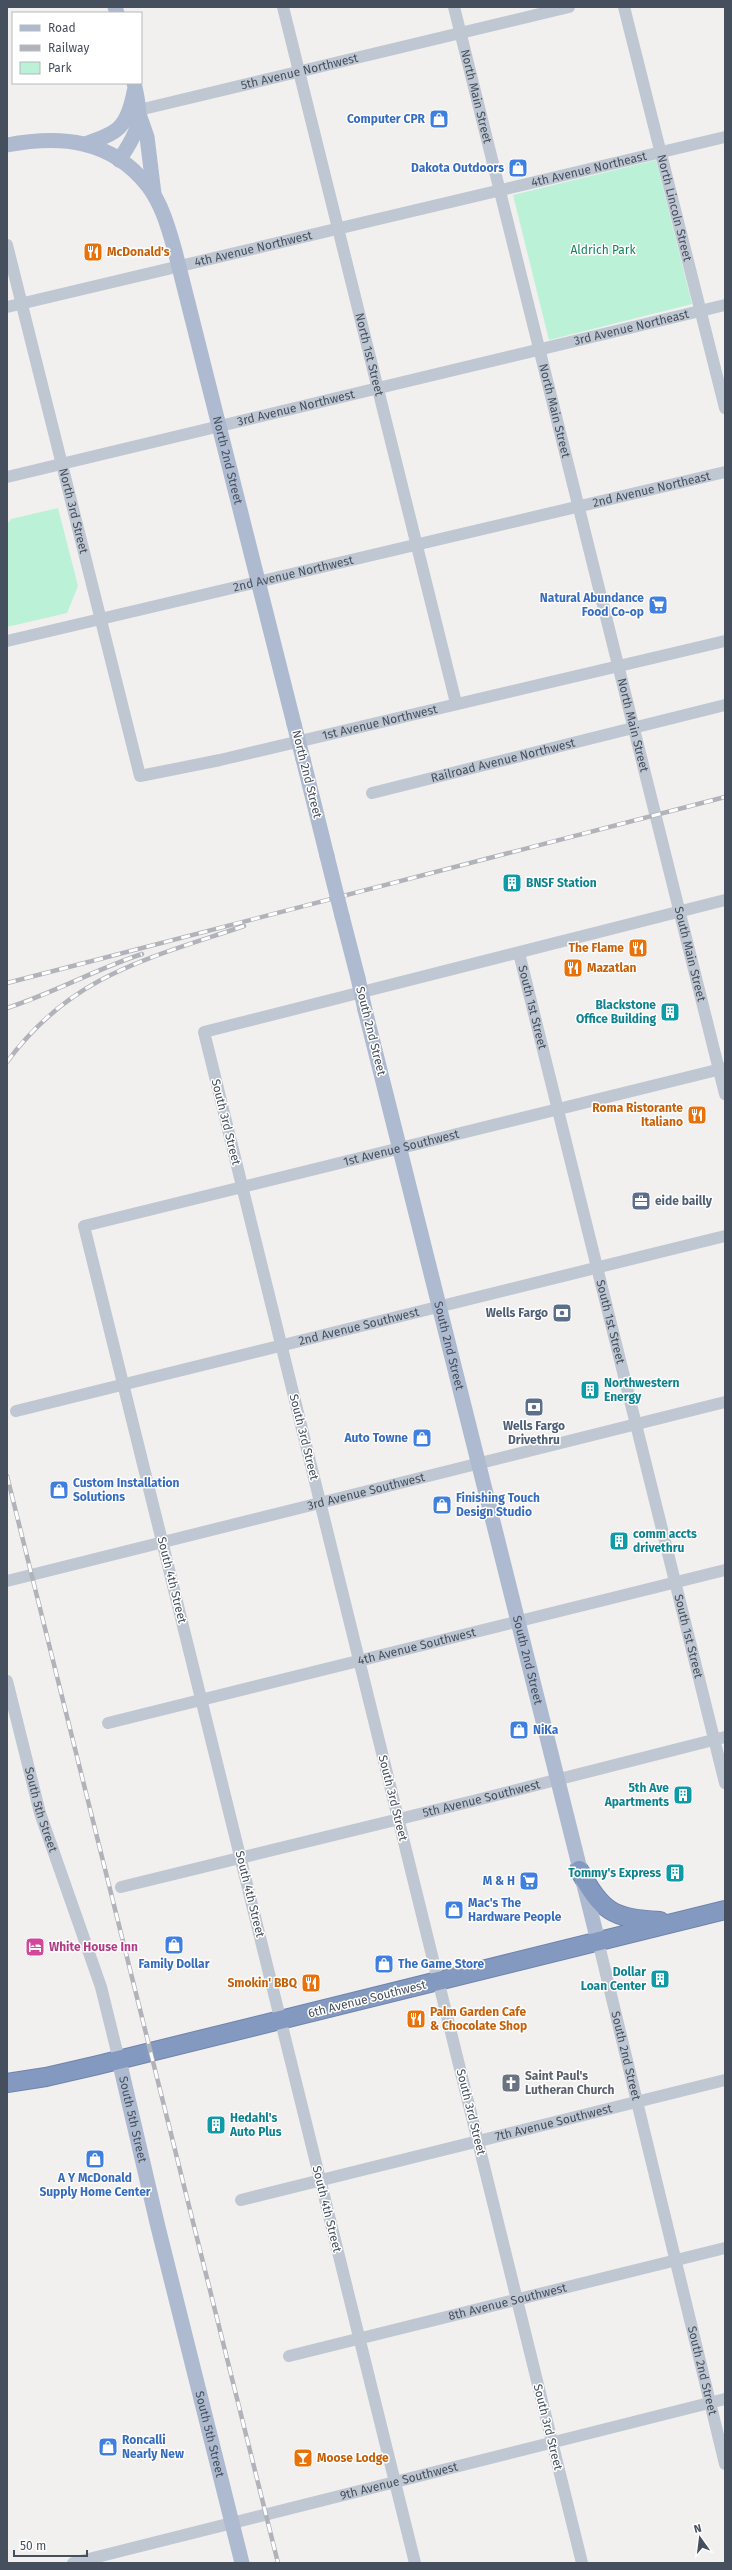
<svg xmlns="http://www.w3.org/2000/svg" width="732" height="2570" font-family="'Fira Sans',sans-serif">
<style>
.green{fill:#bbf1d7}
.lines{fill:none;stroke-linecap:round;stroke-linejoin:round}
.highway-casing{stroke:#6f84ac;stroke-width:20}
.minor{stroke:#bfc7d2;stroke-width:12}
.major{stroke:#adbacf;stroke-width:15}
.highway{stroke:#8499c0;stroke-width:18}
.rail-casing{stroke:#b1b3ba;stroke-width:4.5}
.rail{stroke:#fff;stroke-width:3;stroke-dasharray:9;stroke-linecap:butt}
.major-bridge{stroke:#adbacf;stroke-width:15}
.labels{text-anchor:middle;dominant-baseline:central;stroke-width:3;stroke-linejoin:round;paint-order:stroke}
.street-label{font-size:12px;fill:#464f5d;stroke:#fff}
.shop-label{font-size:12px;font-weight:bold;fill:#366cbe;stroke:#fff;text-anchor:start}
.park-label{font-size:12px;fill:#128359;stroke:#fff}
.food-label{font-size:12px;font-weight:bold;fill:#c56008;stroke:#fff;text-anchor:start}
.culture-label{font-size:12px;font-weight:bold;fill:#0d838f;stroke:#fff;text-anchor:start}
.service-label{font-size:12px;font-weight:bold;fill:#4e5e75;stroke:#fff;text-anchor:start}
.hotel-label{font-size:12px;font-weight:bold;fill:#b23c85;stroke:#fff;text-anchor:start}
.worship-label{font-size:12px;font-weight:bold;fill:#5b616d;stroke:#fff;text-anchor:start}
</style>
<rect width="100%" height="100%" fill="#f2efef"/>
<!-- green -->
<path class="green" d="M656,160L692,304L549,340L513,195Z
M58,508L78,586L67,613L7,627V524L11,519Z"/>
<g class="lines">
<defs>
<path id="highway" d="M579,1870C603,1912 611,1918 660,1921
M7,2083L46,2077L98,2065L725,1910"/>
</defs>
<!-- highway casing -->
<use href="#highway" class="highway-casing"/>
<!-- minor -->
<g class="minor">
<path id="s1" d="M283,7L456,703"/>
<path id="s2" d="M454,7L725,1094"/>
<path id="s3" d="M624,7L725,408"/>
<path id="s4" d="M139,110L569,7"/>
<path id="s5" d="M7,245L140,776L220,760L725,641"/>
<path id="s6" d="M7,307L725,137"/>
<path id="s7" d="M7,477L725,305"/>
<path id="s8" d="M7,641L725,472"/>
<path id="s9" d="M372,793L725,705"/>
<path id="s10" d="M519,953L725,1783"/>
<path id="s11" d="M16,1411L725,1236"/>
<path id="s12" d="M7,1581L725,1402"/>
<path id="s13" d="M7,1681L40,1813L101,1987L119,2060"/>
<path id="s14" d="M108,1723L725,1570"/>
<path id="s15" d="M121,1887L477,1800L725,1737"/>
<path id="s16" d="M598,1941L725,2464"/>
<path id="s17" d="M241,2200L725,2080"/>
<path id="s18" d="M289,2356L725,2248"/>
<path id="s19" d="M73,2563L725,2399"/>
<path id="s20" d="M415,2563L84,1226L725,1068"/>
<path d="M582,2563L204,1032L725,900"/>
</g>
<!-- major -->
<g class="major">
<path d="M115,7L117,13"/>
<path d="M140,117L147,137L154,194"/>
<path d="M85,144C118,133 127,128 134,92"/>
<path id="s21" d="M7,145C61,135 111,139 148,186C162,204 169,230 175,251L294,724"/>
<path d="M119,160C140,130 143,119 134,83"/>
<path d="M303,759L327,856"/>
<path d="M342,916L358,978"/>
<path id="s22" d="M365,1010L598,1941"/>
<path id="s23" d="M119,2060L158,2227L242,2563"/>
</g>
<!-- highway -->
<use href="#highway" class="highway"/>
<defs>
<path id="rail" d="M7,983L725,797
M7,1008C54,993 96,969 142,954
M7,1062C71,975 147,959 244,926
M7,1476L278,2563"/>
</defs>
<!-- rail casing -->
<use href="#rail" class="rail-casing"/>
<!-- rail -->
<use href="#rail" class="rail"/>
<!-- major-bridge -->
<path class="major-bridge" d="M294,724L303,759
M327,856L342,916
M358,978L365,1010"/>
</g>
<!-- icons -->
<defs>
<symbol id="shop-square" viewBox="-11 -11 22 22"><rect x="-9" y="-9" width="18" height="18" rx="4" fill="#3f7fe0" stroke="#fff"/><path d="M-5-2.5h2.3a2.7 3.5 0 0 1 5.4 0H5L5.5 6h-11ZM-1.5-2.5h3a1.5 2.3 0 0 0-3 0Z" fill="#fff"/></symbol>
<symbol id="restaurant-square" viewBox="-11 -11 22 22"><rect x="-9" y="-9" width="18" height="18" rx="4" fill="#e8710a" stroke="#fff"/><path d="M-5-6h1v4h1v-4h1v4h1v-4h1v5L-1.5 .5V6h-2V.5L-5-1ZM5-6V6H3V1.5H1.5Q1.5-4 5-6Z" fill="#fff"/></symbol>
<symbol id="supermarket-square" viewBox="-11 -11 22 22"><rect x="-9" y="-9" width="18" height="18" rx="4" fill="#3f7fe0" stroke="#fff"/><path d="M-6-5.5h2.5l.6 2H6L4.5 2H-2.5L-4.4-4H-6ZM-1.5 3.2a1.3 1.3 0 1 0 .1 0ZM3 3.2a1.3 1.3 0 1 0 .1 0Z" fill="#fff"/></symbol>
<symbol id="building-square" viewBox="-11 -11 22 22"><rect x="-9" y="-9" width="18" height="18" rx="4" fill="#0f9aa8" stroke="#fff"/><path d="M-4-6H4V6H1V3H-1V6H-4ZM-2.5-4.3h1.7v1.8h-1.7ZM.8-4.3h1.7v1.8H.8ZM-2.5-1h1.7V.8h-1.7ZM.8-1h1.7V.8H.8Z" fill="#fff"/></symbol>
<symbol id="office-square" viewBox="-11 -11 22 22"><rect x="-9" y="-9" width="18" height="18" rx="4" fill="#5c6f8a" stroke="#fff"/><path d="M-6-3h4V-5.5h4V-3h4V5H-6ZM-1-4.5V-3h2v-1.5ZM-6 0V1H6V0Z" fill="#fff"/></symbol>
<symbol id="bank-square" viewBox="-11 -11 22 22"><rect x="-9" y="-9" width="18" height="18" rx="4" fill="#5c6f8a" stroke="#fff"/><path d="M-6-4H6V4H-6ZM0-2.3a2.3 2.3 0 1 0 0 4.6a2.3 2.3 0 1 0 0-4.6Z" fill="#fff"/></symbol>
<symbol id="hotel-square" viewBox="-11 -11 22 22"><rect x="-9" y="-9" width="18" height="18" rx="4" fill="#d1479c" stroke="#fff"/><path d="M-6-4.5h1.5V1H6V5H4.5V3h-9V5H-6ZM-4 0a1.8 1.8 0 1 1 3.6 0ZM.5 0V-2.5h3Q6-2.5 6 0Z" fill="#fff"/></symbol>
<symbol id="church-square" viewBox="-11 -11 22 22"><rect x="-9" y="-9" width="18" height="18" rx="4" fill="#6b7280" stroke="#fff"/><path d="M-1.2-6h2.4v3.5h3.3v2.4h-3.3V6h-2.4V-.1h-3.3v-2.4h3.3Z" fill="#fff"/></symbol>
<symbol id="bar-square" viewBox="-11 -11 22 22"><rect x="-9" y="-9" width="18" height="18" rx="4" fill="#e8710a" stroke="#fff"/><path d="M-6-5H6L.8 .8V4.5H3.5V6h-7V4.5H-.8V.8Z" fill="#fff"/></symbol>
</defs>
<g fill-rule="evenodd">
<use href="#shop-square" x="428" y="108" width="22" height="22"/>
<use href="#shop-square" x="507" y="157" width="22" height="22"/>
<use href="#restaurant-square" x="82" y="241" width="22" height="22"/>
<use href="#supermarket-square" x="647" y="594" width="22" height="22"/>
<use href="#building-square" x="501" y="872" width="22" height="22"/>
<use href="#restaurant-square" x="627" y="937" width="22" height="22"/>
<use href="#restaurant-square" x="562" y="957" width="22" height="22"/>
<use href="#building-square" x="659" y="1001" width="22" height="22"/>
<use href="#restaurant-square" x="686" y="1104" width="22" height="22"/>
<use href="#office-square" x="630" y="1190" width="22" height="22"/>
<use href="#bank-square" x="551" y="1302" width="22" height="22"/>
<use href="#building-square" x="579" y="1379" width="22" height="22"/>
<use href="#bank-square" x="523" y="1396" width="22" height="22"/>
<use href="#shop-square" x="411" y="1427" width="22" height="22"/>
<use href="#shop-square" x="48" y="1479" width="22" height="22"/>
<use href="#shop-square" x="431" y="1494" width="22" height="22"/>
<use href="#building-square" x="608" y="1530" width="22" height="22"/>
<use href="#shop-square" x="508" y="1719" width="22" height="22"/>
<use href="#building-square" x="672" y="1784" width="22" height="22"/>
<use href="#building-square" x="664" y="1862" width="22" height="22"/>
<use href="#supermarket-square" x="518" y="1870" width="22" height="22"/>
<use href="#shop-square" x="443" y="1899" width="22" height="22"/>
<use href="#shop-square" x="163" y="1934" width="22" height="22"/>
<use href="#hotel-square" x="24" y="1936" width="22" height="22"/>
<use href="#shop-square" x="373" y="1953" width="22" height="22"/>
<use href="#building-square" x="649" y="1968" width="22" height="22"/>
<use href="#restaurant-square" x="300" y="1972" width="22" height="22"/>
<use href="#restaurant-square" x="405" y="2008" width="22" height="22"/>
<use href="#church-square" x="500" y="2072" width="22" height="22"/>
<use href="#building-square" x="205" y="2114" width="22" height="22"/>
<use href="#shop-square" x="84" y="2148" width="22" height="22"/>
<use href="#shop-square" x="97" y="2436" width="22" height="22"/>
<use href="#bar-square" x="292" y="2447" width="22" height="22"/>
</g>
<g class="labels">
<!-- street labels -->
<g class="street-label">
<text stroke="none"><textPath href="#s4" startOffset="165">5th Avenue Northwest</textPath></text>
<text stroke="none"><textPath href="#s2" startOffset="92">North Main Street</textPath></text>
<text stroke="none"><textPath href="#s6" startOffset="598">4th Avenue Northeast</textPath></text>
<text stroke="none"><textPath href="#s3" startOffset="207">North Lincoln Street</textPath></text>
<text stroke="none"><textPath href="#s6" startOffset="253">4th Avenue Northwest</textPath></text>
<text stroke="none"><textPath href="#s7" startOffset="642">3rd Avenue Northeast</textPath></text>
<text stroke="none"><textPath href="#s1" startOffset="358">North 1st Street</textPath></text>
<text stroke="none"><textPath href="#s7" startOffset="297">3rd Avenue Northwest</textPath></text>
<text stroke="none"><textPath href="#s2" startOffset="416">North Main Street</textPath></text>
<text stroke="none"><textPath href="#s21" startOffset="442">North 2nd Street</textPath></text>
<text stroke="none"><textPath href="#s8" startOffset="662">2nd Avenue Northeast</textPath></text>
<text stroke="none"><textPath href="#s5" startOffset="274">North 3rd Street</textPath></text>
<text stroke="none"><textPath href="#s8" startOffset="294">2nd Avenue Northwest</textPath></text>
<text stroke="none"><textPath href="#s5" startOffset="793">1st Avenue Northwest</textPath></text>
<text stroke="none"><textPath href="#s2" startOffset="740">North Main Street</textPath></text>
<text stroke="none"><textPath href="#s9" startOffset="135">Railroad Avenue Northwest</textPath></text>
<text transform="translate(307 774) rotate(76)">North 2nd Street</text>
<text stroke="none"><textPath href="#s2" startOffset="976">South Main Street</textPath></text>
<text stroke="none"><textPath href="#s10" startOffset="56">South 1st Street</textPath></text>
<text transform="translate(371 1031) rotate(76)">South 2nd Street</text>
<text transform="translate(226 1122) rotate(76)">South 3rd Street</text>
<text stroke="none"><textPath href="#s20" startOffset="1704">1st Avenue Southwest</textPath></text>
<text stroke="none"><textPath href="#s10" startOffset="380">South 1st Street</textPath></text>
<text stroke="none"><textPath href="#s11" startOffset="353">2nd Avenue Southwest</textPath></text>
<text stroke="none"><textPath href="#s22" startOffset="346">South 2nd Street</textPath></text>
<text transform="translate(304 1437) rotate(76)">South 3rd Street</text>
<text stroke="none"><textPath href="#s12" startOffset="370">3rd Avenue Southwest</textPath></text>
<text transform="translate(172 1580) rotate(76)">South 4th Street</text>
<text stroke="none"><textPath href="#s10" startOffset="704">South 1st Street</textPath></text>
<text stroke="none"><textPath href="#s14" startOffset="318">4th Avenue Southwest</textPath></text>
<text stroke="none"><textPath href="#s22" startOffset="670">South 2nd Street</textPath></text>
<text transform="translate(393 1798) rotate(76)">South 3rd Street</text>
<text stroke="none"><textPath href="#s15" startOffset="371">5th Avenue Southwest</textPath></text>
<text stroke="none"><textPath href="#s13" startOffset="133">South 5th Street</textPath></text>
<text transform="translate(250 1894) rotate(76)">South 4th Street</text>
<text transform="translate(367 1999) rotate(-14)">6th Avenue Southwest</text>
<text stroke="none"><textPath href="#s16" startOffset="118">South 2nd Street</textPath></text>
<text transform="translate(471 2112) rotate(76)">South 3rd Street</text>
<text stroke="none"><textPath href="#s23" startOffset="61">South 5th Street</textPath></text>
<text stroke="none"><textPath href="#s17" startOffset="322">7th Avenue Southwest</textPath></text>
<text transform="translate(327 2209) rotate(76)">South 4th Street</text>
<text stroke="none"><textPath href="#s18" startOffset="225">8th Avenue Southwest</textPath></text>
<text stroke="none"><textPath href="#s16" startOffset="442">South 2nd Street</textPath></text>
<text transform="translate(548 2427) rotate(76)">South 3rd Street</text>
<text stroke="none"><textPath href="#s23" startOffset="385">South 5th Street</textPath></text>
<text stroke="none"><textPath href="#s19" startOffset="336">9th Avenue Southwest</textPath></text>
</g>
<!-- shop labels -->
<g class="shop-label">
<text x="425" y="119" text-anchor="end">Computer CPR</text>
<text x="504" y="168" text-anchor="end">Dakota Outdoors</text>
<text x="644" y="598" text-anchor="end">Natural Abundance<tspan x="644" dy="14">Food Co-op</tspan></text>
<text x="408" y="1438" text-anchor="end">Auto Towne</text>
<text x="73" y="1483">Custom Installation<tspan x="73" dy="14">Solutions</tspan></text>
<text x="456" y="1498">Finishing Touch<tspan x="456" dy="14">Design Studio</tspan></text>
<text x="533" y="1730">NiKa</text>
<text x="515" y="1881" text-anchor="end">M &amp; H</text>
<text x="468" y="1903">Mac's The<tspan x="468" dy="14">Hardware People</tspan></text>
<text x="174" y="1964" text-anchor="middle">Family Dollar</text>
<text x="398" y="1964">The Game Store</text>
<text x="95" y="2178" text-anchor="middle">A Y McDonald<tspan x="95" dy="14">Supply Home Center</tspan></text>
<text x="122" y="2440">Roncalli<tspan x="122" dy="14">Nearly New</tspan></text>
</g>
<!-- park labels -->
<g class="park-label">
<text x="603" y="250">Aldrich Park</text>
</g>
<!-- food labels -->
<g class="food-label">
<text x="107" y="252">McDonald's</text>
<text x="624" y="948" text-anchor="end">The Flame</text>
<text x="587" y="968">Mazatlan</text>
<text x="683" y="1108" text-anchor="end">Roma Ristorante<tspan x="683" dy="14">Italiano</tspan></text>
<text x="297" y="1983" text-anchor="end">Smokin' BBQ</text>
<text x="430" y="2012">Palm Garden Cafe<tspan x="430" dy="14">&amp; Chocolate Shop</tspan></text>
<text x="317" y="2458">Moose Lodge</text>
</g>
<!-- culture labels -->
<g class="culture-label">
<text x="526" y="883">BNSF Station</text>
<text x="656" y="1005" text-anchor="end">Blackstone<tspan x="656" dy="14">Office Building</tspan></text>
<text x="604" y="1383">Northwestern<tspan x="604" dy="14">Energy</tspan></text>
<text x="633" y="1534">comm accts<tspan x="633" dy="14">drivethru</tspan></text>
<text x="669" y="1788" text-anchor="end">5th Ave<tspan x="669" dy="14">Apartments</tspan></text>
<text x="661" y="1873" text-anchor="end">Tommy's Express</text>
<text x="646" y="1972" text-anchor="end">Dollar<tspan x="646" dy="14">Loan Center</tspan></text>
<text x="230" y="2118">Hedahl's<tspan x="230" dy="14">Auto Plus</tspan></text>
</g>
<!-- service labels -->
<g class="service-label">
<text x="655" y="1201">eide bailly</text>
<text x="548" y="1313" text-anchor="end">Wells Fargo</text>
<text x="534" y="1426" text-anchor="middle">Wells Fargo<tspan x="534" dy="14">Drivethru</tspan></text>
</g>
<!-- hotel labels -->
<g class="hotel-label">
<text x="49" y="1947">White House Inn</text>
</g>
<!-- worship labels -->
<g class="worship-label">
<text x="525" y="2076">Saint Paul's<tspan x="525" dy="14">Lutheran Church</tspan></text>
</g>
</g>
<!-- border -->
<rect width="732" height="2570" fill="none" stroke="#464f5d" stroke-width="16"/>
<!-- legend -->
<rect x="12" y="12" width="130" height="72" fill="#ffffff" stroke="#b5b9be"/>
<rect x="20" y="25" width="20" height="6" fill="#adbacf" stroke="#b5b9be"/>
<text x="48" y="32" font-size="12" fill="#464f5d">Road</text>
<rect x="20" y="45" width="20" height="6" fill="#b1b3ba" stroke="#b5b9be"/>
<text x="48" y="52" font-size="12" fill="#464f5d">Railway</text>
<rect x="20" y="62" width="20" height="12" fill="#bbf1d7" stroke="#b5b9be"/>
<text x="48" y="72" font-size="12" fill="#464f5d">Park</text>
<!-- north arrow -->
<g transform="translate(700 2538) rotate(346)" stroke="#ffffff" stroke-width="3" paint-order="stroke">
<path d="M0-3L7 15L0 10L-7 15Z" fill="#464f5d"/>
<text y="-6" font-size="11" font-weight="bold" text-anchor="middle" fill="#464f5d">N</text>
</g>
<!-- scale -->
<path d="M14 2550v6h73v-6" fill="none" stroke="#464f5d" stroke-width="2"/>
<text x="20" y="2550" font-size="12" fill="#464f5d" stroke="#ffffff" stroke-width="3" paint-order="stroke">50 m</text>
</svg>
